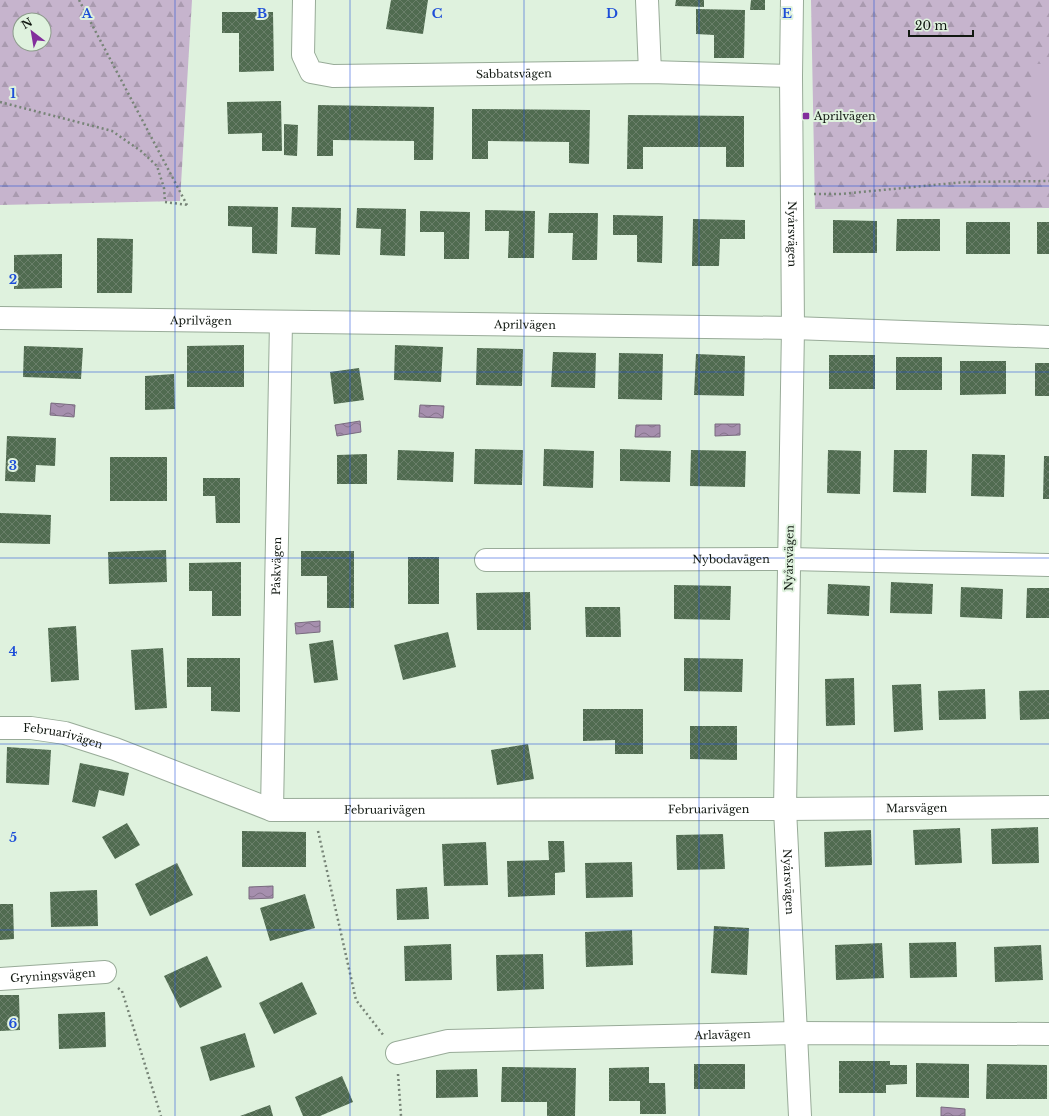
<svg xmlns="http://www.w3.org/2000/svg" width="1049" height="1116" font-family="'Libre Baskerville',serif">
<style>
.forest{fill:url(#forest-firs);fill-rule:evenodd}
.pitch{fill:#c6b4cd}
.water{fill:url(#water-waves);stroke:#796b7f}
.building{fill:url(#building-cross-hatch)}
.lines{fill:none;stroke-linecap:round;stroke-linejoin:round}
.minor-casing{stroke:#98ab98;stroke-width:24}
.path{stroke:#778477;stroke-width:2.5;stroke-dasharray:2 3;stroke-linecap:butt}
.minor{stroke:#fff;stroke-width:22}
.grid{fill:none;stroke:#1d4ed8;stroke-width:1;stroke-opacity:0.55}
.poi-dot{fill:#822e9c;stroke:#dff2de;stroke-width:1.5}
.labels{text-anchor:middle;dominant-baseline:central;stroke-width:4;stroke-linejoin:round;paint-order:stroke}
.street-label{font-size:11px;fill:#111811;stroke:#dff2de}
.poi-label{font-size:11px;fill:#111811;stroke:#dff2de;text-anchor:start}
.grid-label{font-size:13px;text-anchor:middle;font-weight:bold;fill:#1d4ed8;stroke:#dff2de;stroke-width:4;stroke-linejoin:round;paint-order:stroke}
</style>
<defs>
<pattern id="forest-firs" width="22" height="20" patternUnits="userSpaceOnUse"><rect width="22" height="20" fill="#c6b4cd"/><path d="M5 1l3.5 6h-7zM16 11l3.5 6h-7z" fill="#a99aaf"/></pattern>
<pattern id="water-waves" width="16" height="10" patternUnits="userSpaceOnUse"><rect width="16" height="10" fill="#a68fae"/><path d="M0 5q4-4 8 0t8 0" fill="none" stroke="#86748c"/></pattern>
<pattern id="building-cross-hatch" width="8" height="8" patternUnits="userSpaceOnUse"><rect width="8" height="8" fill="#506b50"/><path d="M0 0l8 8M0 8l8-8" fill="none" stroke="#6a7f6a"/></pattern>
</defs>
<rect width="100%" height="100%" fill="#dff2de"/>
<!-- forest -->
<path class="forest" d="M0,0H192L180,201L0,205ZM20,20H44V44H20Z
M811,0H1049V64H1035V157H1049V208L815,209Z"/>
<!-- pitch -->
<path class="pitch" d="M1035,64H1049V157H1035Z"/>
<!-- water -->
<path class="water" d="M51,403L75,405L74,417L50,415Z
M420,405L444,406L443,418L419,417Z
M360,421L361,432L337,436L335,425Z
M715,424H740V435L715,436Z
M636,425H660V437H635Z
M320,621V632L296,634L295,623Z
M273,886V898L249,899V887Z
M941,1107L965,1109V1116H941Z"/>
<!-- building -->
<path class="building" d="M391,0H428L423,34L386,29Z
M676,0H704V7L675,6Z
M751,0H765V10H750Z
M696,9L745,10L744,58H714V35L696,34Z
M222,12H273L274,71L239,72V33H222Z
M281,101L282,151H262V133L228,134L227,102Z
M318,105L434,107L433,160H414V141L333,140V156H317Z
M472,109L590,110L589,164L569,163V142L488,141V159H472Z
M628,115L744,116V167H726V147H643V169H627Z
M284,124L298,125L297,156L284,155Z
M228,206L278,207L277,254L252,253V227L228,226Z
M292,207L341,208L340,255L315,254L316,228L291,227Z
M357,208L406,209L405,256L380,255L381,229L356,228Z
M485,210L535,211L534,258H508L509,231H485Z
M420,211L470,212L469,259H444V232H420Z
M549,213H598L597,260H572L573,233H548Z
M613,215L663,216L662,263L637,262V235H613Z
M693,219L745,220V239H720L719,266H692Z
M897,219H940V251H896Z
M833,220L877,221V253H833Z
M966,222H1010V254H966Z
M1037,222H1049V254H1037Z
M97,238L133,239L132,293H97Z
M62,254V288L14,289V255Z
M244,345V387H187V346Z
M395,345L443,347L441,382L394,380Z
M24,346L83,348L81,379L23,377Z
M477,348L523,349L522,386L476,385Z
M553,352L596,353L595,388L551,387Z
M619,353L663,354L662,400L618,399Z
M696,354L745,356L744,396L694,395Z
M829,355H875V389H829Z
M896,357H942V390H896Z
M960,361H1006V394L960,395Z
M1035,363H1049V396H1035Z
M359,368L364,400L334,404L330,372Z
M174,374L175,409L145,410V376Z
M7,436L56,438L55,466L36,465L35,482L5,481Z
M475,449L523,450L522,485L474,484Z
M544,449L594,451L593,488L543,486Z
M620,449L671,451L670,482L620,481Z
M398,450L454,452L453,482L397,480Z
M691,450L746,451L745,487L690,486Z
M828,450L861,451L860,494L827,493Z
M894,450H927L926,493L893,492Z
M367,454V484H337V455Z
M972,454L1005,455L1004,497L971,496Z
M1044,456H1049V499H1043Z
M110,457H167V501H110Z
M203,478H240V523H216L215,496H203Z
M0,513L51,515L50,544L0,543Z
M166,550L167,582L109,584L108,552Z
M301,551H354V608H327V576H301Z
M408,557H439V604H408Z
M241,562V616H212V591H189V563Z
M891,582L933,584L932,614L890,613Z
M828,584L870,586L869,616L827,614Z
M674,585L731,586L730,620L674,619Z
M961,587L1003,589L1002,619L960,617Z
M1027,588H1049V618H1026Z
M530,592L531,630H477L476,593Z
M585,607H620L621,637H586Z
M76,626L79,680L51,682L48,628Z
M448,632L456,667L403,680L394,645Z
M333,640L338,680L314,683L309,644Z
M163,648L167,708L135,710L131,650Z
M187,658H240V712L211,711V687H187Z
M684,658L743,659L742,692L684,691Z
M854,678L855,725L826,726L825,679Z
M921,684L923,730L894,732L892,685Z
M985,689L986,719L939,720L938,691Z
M1049,690V719L1020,720L1019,691Z
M583,709H643V754H615V740L583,741Z
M690,726H737V760L690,759Z
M528,744L534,779L497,785L491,750Z
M7,747L51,750L49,785L6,783Z
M80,763L129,773L124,796L99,790L95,807L72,802Z
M127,823L140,845L115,859L102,837Z
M1038,827L1039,863L992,864L991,829Z
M960,828L962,863L915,865L913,830Z
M871,830L872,865L825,867L824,832Z
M242,831L306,832V867H242Z
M723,834L725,869L677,870L676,835Z
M548,841H564L565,872L555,873V895L508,897L507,861L549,860Z
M486,842L488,885L444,886L442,844Z
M632,862L633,897L586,898L585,863Z
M177,863L193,895L150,916L135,884Z
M427,887L429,919L397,920L396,889Z
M97,890L98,926L51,927L50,892Z
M305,894L315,928L270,941L260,908Z
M0,904H13L14,939L0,940Z
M714,926L749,928L747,975L711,973Z
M632,930L633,965L586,967L585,932Z
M956,942L957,977L910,978L909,943Z
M882,943L884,978L836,980L835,945Z
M451,944L452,980L405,981L404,946Z
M1041,945L1043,980L995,982L994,947Z
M543,954L544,989L497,991L496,955Z
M207,956L222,987L180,1008L164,976Z
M302,982L317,1014L274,1034L259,1003Z
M0,995H19L20,1030L0,1031Z
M105,1012L106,1047L59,1049L58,1014Z
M245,1033L255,1067L210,1081L200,1047Z
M839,1061H890V1065H907V1084L886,1085V1093H839Z
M916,1063L969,1064V1098L916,1097Z
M694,1064H745V1089H694Z
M987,1064L1047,1065V1099H986Z
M502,1067L576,1068L575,1116H547V1102H501Z
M649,1067V1083H665L666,1114H640V1101H609V1068Z
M477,1069L478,1097L436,1098V1070Z
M342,1076L353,1102L320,1116H303L295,1097Z
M270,1105L273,1116H240Z"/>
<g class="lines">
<defs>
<g id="minor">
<path id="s1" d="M304,0L303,55L311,72L333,76L650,72L791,76"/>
<path d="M647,0L650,72"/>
<path id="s2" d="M792,0L791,76L793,328L785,809L800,1116"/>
<path id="s3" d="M0,318L793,328L1049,337"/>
<path id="s4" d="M486,560L789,559L1049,565"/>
<path id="s5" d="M0,728H31L65,733L115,749L272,810L785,809L1049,807"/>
<path id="s6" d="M272,810L281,322"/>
<path id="s7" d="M0,979L105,972"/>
<path id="s8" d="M397,1053L448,1041L796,1033L1049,1034"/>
</g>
</defs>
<!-- minor casing -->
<use href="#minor" class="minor-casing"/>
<!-- path -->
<path class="path" d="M79,0L187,205
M0,102L112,131L141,151L157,166L164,188L165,202L188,205
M814,194H841L965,182L1049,181
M318,831L356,1000L384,1036
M118,988L122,991L161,1116
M398,1074L401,1116"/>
<!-- minor -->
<use href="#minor" class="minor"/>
</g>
<!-- grid -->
<path class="grid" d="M175,0V1116M350,0V1116M524,0V1116M699,0V1116M874,0V1116M0,186H1049M0,372H1049M0,558H1049M0,744H1049M0,930H1049"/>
<!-- markers -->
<rect class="poi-dot" x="802" y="112" width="8" height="8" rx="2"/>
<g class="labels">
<!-- street labels -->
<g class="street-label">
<text stroke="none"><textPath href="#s1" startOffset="277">Sabbatsvägen</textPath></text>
<text stroke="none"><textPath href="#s2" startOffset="234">Nyårsvägen</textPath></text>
<text stroke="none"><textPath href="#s3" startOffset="201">Aprilvägen</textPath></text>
<text stroke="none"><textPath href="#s3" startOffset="525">Aprilvägen</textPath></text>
<text transform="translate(789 558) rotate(-89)">Nyårsvägen</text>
<text stroke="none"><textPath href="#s4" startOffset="245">Nybodavägen</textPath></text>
<text stroke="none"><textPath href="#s6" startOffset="244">Påskvägen</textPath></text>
<text stroke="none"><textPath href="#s5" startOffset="64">Februarivägen</textPath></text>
<text stroke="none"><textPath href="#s5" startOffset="931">Marsvägen</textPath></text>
<text stroke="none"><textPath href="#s5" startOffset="723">Februarivägen</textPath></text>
<text stroke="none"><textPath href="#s5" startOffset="399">Februarivägen</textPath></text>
<text stroke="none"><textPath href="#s2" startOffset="882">Nyårsvägen</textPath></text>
<text stroke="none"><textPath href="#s7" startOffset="53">Gryningsvägen</textPath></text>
<text stroke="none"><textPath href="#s8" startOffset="327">Arlavägen</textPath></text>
</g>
<!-- poi labels -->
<g class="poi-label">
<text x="814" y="116">Aprilvägen</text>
</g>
</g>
<g class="grid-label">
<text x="87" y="18">A</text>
<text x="262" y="18">B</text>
<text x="437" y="18">C</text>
<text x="612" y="18">D</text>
<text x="787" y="18">E</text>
<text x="13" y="98">1</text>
<text x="13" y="284">2</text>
<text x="13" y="470">3</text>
<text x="13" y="656">4</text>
<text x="13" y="842">5</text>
<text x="13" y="1028">6</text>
</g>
<!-- north arrow -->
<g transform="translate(32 32) rotate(329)"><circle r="19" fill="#dff2de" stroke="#8d9b8c"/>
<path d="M0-3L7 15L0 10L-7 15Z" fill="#822e9c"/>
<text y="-6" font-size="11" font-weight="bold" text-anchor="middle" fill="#111811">N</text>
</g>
<!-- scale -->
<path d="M909 30v6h64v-6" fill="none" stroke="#111811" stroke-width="2"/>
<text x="915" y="30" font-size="12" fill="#111811" stroke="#dff2de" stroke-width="3" paint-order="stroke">20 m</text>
</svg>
